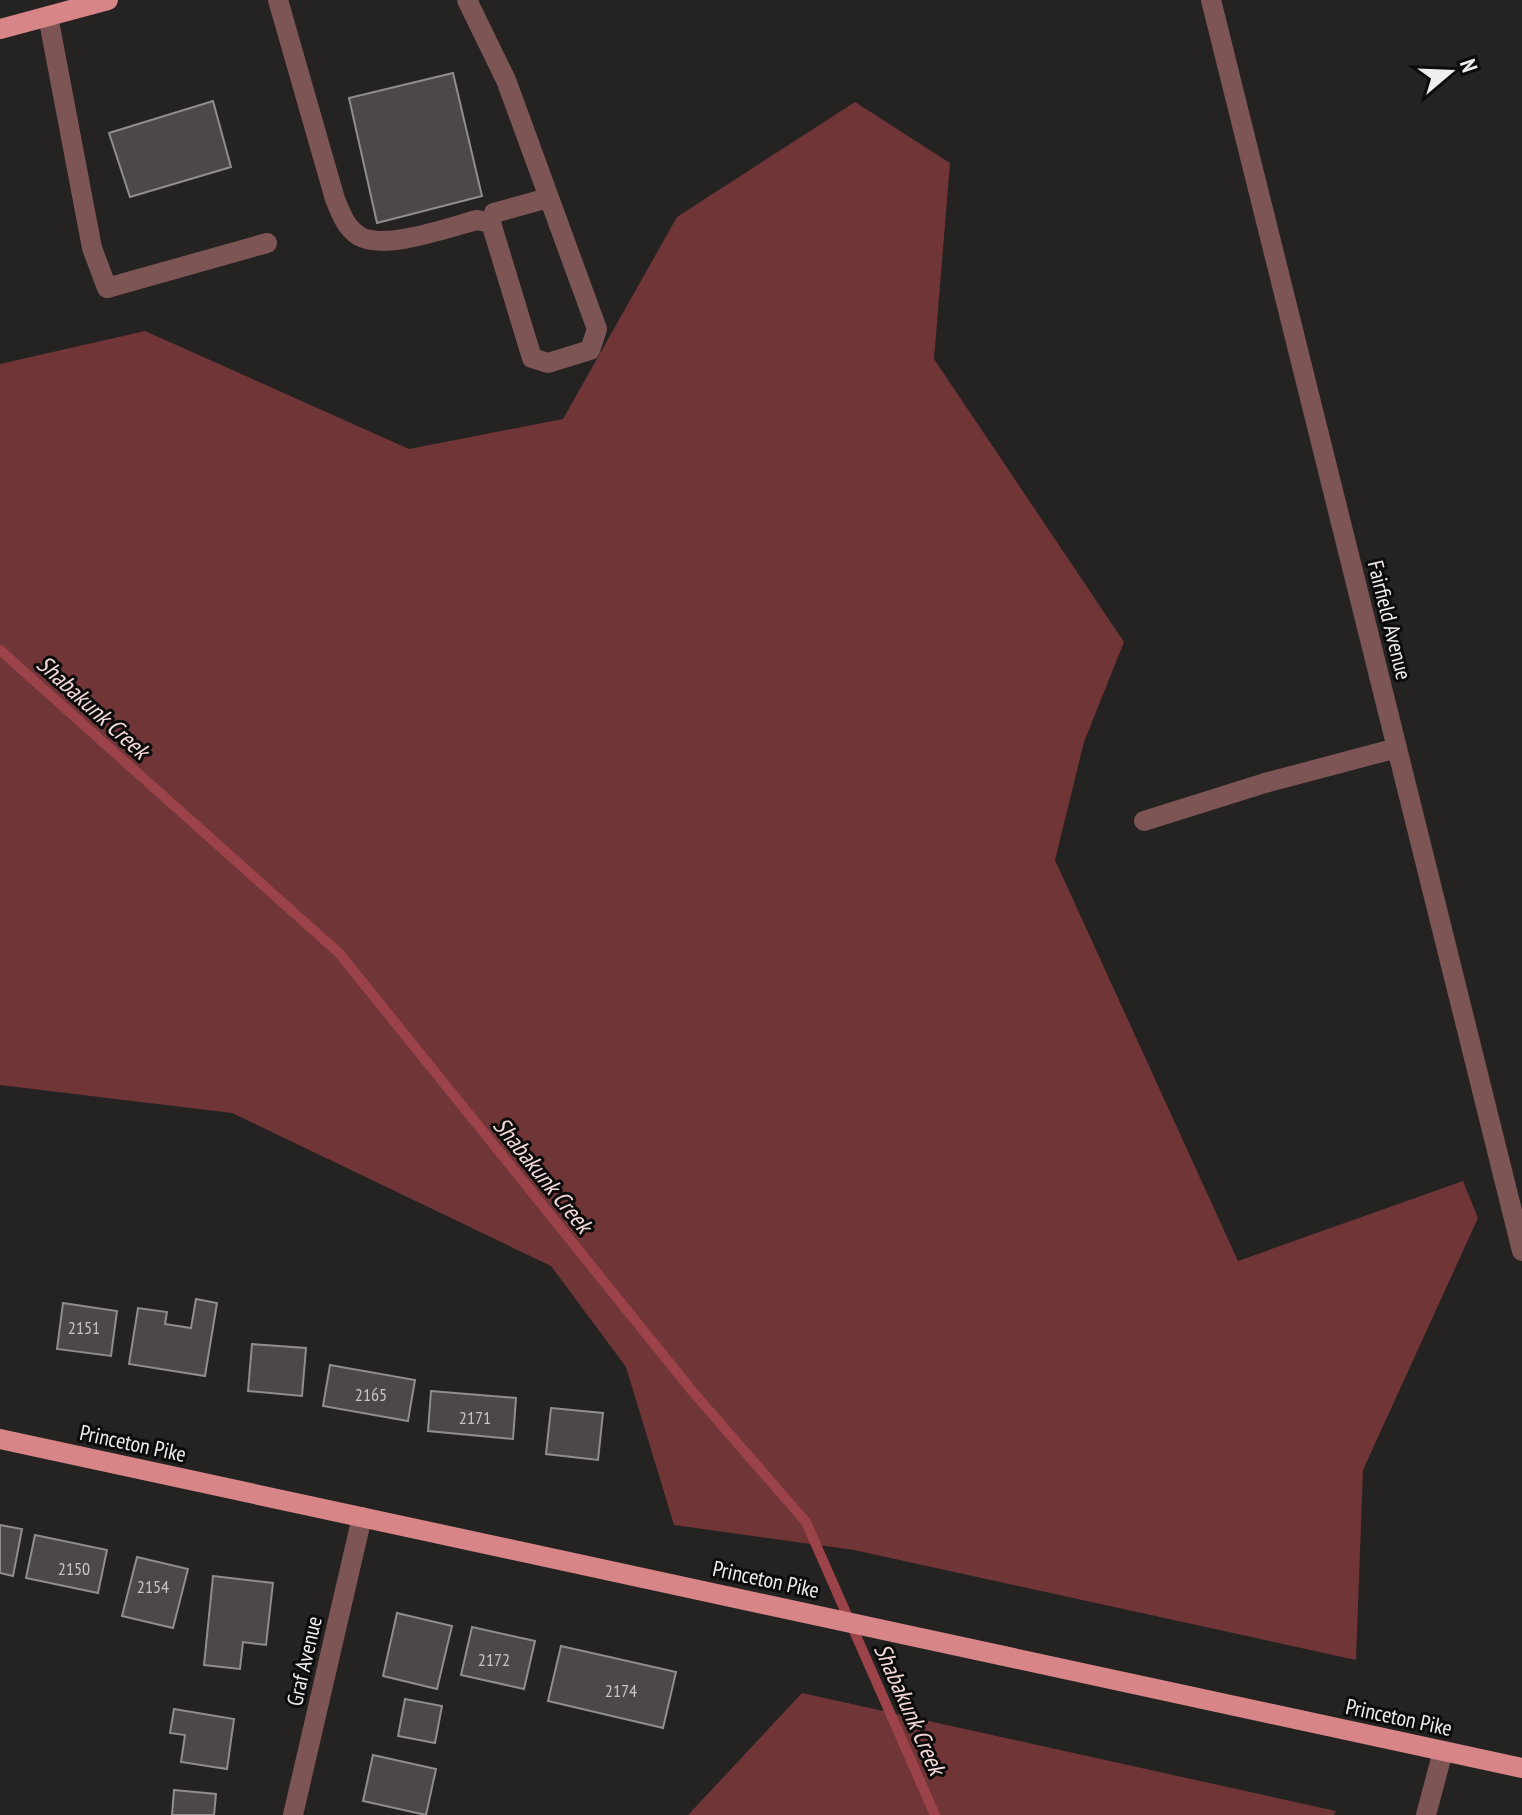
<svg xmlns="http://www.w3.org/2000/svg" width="1522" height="1815" font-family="'PT Sans Narrow',sans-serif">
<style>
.green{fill:#6f3537}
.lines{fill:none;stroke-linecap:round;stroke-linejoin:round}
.stream{stroke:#9b4349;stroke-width:10}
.building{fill:#4b4847;stroke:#908d8c;stroke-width:2}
.minor{stroke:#7d5555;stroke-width:20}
.major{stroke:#d78587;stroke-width:20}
.labels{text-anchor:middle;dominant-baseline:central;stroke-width:6;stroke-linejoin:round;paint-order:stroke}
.number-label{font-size:18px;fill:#c6c4c4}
.street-label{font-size:22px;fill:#efeded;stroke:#0d0c0c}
.water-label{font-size:24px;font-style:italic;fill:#f5dada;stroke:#0d0c0c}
</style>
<rect width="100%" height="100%" fill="#252222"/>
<!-- green -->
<path class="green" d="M855,102L950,163L934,359L1124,642L1084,742L1055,860L1238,1261L1463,1181L1478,1218L1363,1470L1356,1660L854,1550L674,1525L626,1367L551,1266L232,1113L0,1085V364L145,331L409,449L563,419L677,217Z
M802,1693L1336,1811L1334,1815H688Z"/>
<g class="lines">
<!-- stream -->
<path class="stream" d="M0,650L339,953L693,1392L806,1522L935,1815"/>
</g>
<!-- building -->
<path class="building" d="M453,73L482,196L377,223L349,98Z
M213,101L231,167L130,197L109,133Z
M196,1299L217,1303L205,1376L129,1364L138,1308L167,1312L165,1324L191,1328Z
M63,1303L117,1311L111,1356L57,1349Z
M252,1344L306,1348L302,1396L248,1391Z
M330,1365L415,1380L408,1421L323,1406Z
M431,1391L516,1398L513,1439L428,1431Z
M551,1408L603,1413L598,1460L546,1454Z
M0,1525L22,1529L13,1576L0,1573Z
M35,1535L107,1550L98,1593L26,1578Z
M137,1557L188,1569L173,1628L122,1616Z
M213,1576L273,1583L266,1645L243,1642L240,1669L204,1665Z
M397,1613L452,1626L437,1689L383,1676Z
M472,1627L535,1641L524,1689L461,1675Z
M561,1646L676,1672L663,1728L548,1701Z
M405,1699L442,1706L435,1743L398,1736Z
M174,1709L234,1719L227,1769L181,1762L185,1735L170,1733Z
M373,1755L436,1769L426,1815L363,1801Z
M174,1790L216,1794L214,1815H172Z"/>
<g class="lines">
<!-- minor -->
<path class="minor" d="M278,0L335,199C341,213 345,227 359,236C384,251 450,227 477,220L491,223
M467,0L506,80L597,329L590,350L548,363L532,358L491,223L494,213L548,198
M1211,0L1522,1251
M48,16L92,248L107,288L267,243
M1144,821L1265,783L1397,748
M293,1815L362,1517
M1426,1815L1443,1751"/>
<!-- major -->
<path class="major" d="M0,29L108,0
M0,1439L1522,1768"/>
</g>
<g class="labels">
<!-- number labels -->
<g class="number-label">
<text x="84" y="1327">2151</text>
<text x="371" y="1394">2165</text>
<text x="475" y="1417">2171</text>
<text x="74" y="1568">2150</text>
<text x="153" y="1586">2154</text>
<text x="494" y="1659">2172</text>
<text x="621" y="1690">2174</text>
</g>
<!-- street labels -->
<g class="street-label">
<text transform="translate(1390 620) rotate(76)">Fairfield Avenue</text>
<text transform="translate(133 1443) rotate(12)">Princeton Pike</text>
<text transform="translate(766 1579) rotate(12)">Princeton Pike</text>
<text transform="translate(304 1661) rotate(-77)">Graf Avenue</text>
<text transform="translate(1399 1717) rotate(12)">Princeton Pike</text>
</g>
<!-- water labels -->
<g class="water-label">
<text transform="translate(93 707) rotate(42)">Shabakunk Creek</text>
<text transform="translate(543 1175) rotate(51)">Shabakunk Creek</text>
<text transform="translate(910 1709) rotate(66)">Shabakunk Creek</text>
</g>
</g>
<!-- north arrow -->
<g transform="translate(1450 72) rotate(71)" stroke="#0d0c0c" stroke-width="6" paint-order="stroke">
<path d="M0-6L14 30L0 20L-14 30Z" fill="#efeded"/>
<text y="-12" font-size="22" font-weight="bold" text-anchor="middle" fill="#efeded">N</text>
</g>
</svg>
